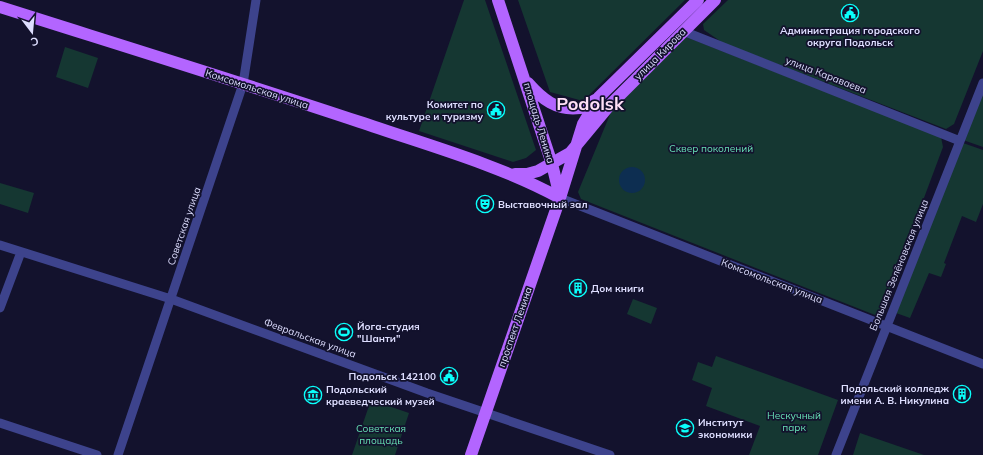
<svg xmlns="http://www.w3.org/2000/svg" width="983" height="455" font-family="Mulish,sans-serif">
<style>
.green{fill:#153732}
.water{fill:#0d2e51}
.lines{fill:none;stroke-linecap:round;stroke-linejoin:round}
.minor{stroke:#3d438c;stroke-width:9}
.major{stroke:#b365ff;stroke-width:12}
.labels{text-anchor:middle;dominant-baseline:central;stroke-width:3.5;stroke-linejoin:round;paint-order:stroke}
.poi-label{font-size:10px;font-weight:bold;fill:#dedeff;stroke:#13122d;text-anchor:start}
.street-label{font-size:10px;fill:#dedeff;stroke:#13122d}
.park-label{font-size:10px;fill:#67e1b5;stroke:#13122d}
.town-label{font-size:18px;font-weight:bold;fill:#ffe0f7;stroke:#13122d}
</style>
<rect width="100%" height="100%" fill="#13122d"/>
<!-- green -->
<path class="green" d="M464,0H485L536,150L526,158L513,162L419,131Z
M518,0H685L583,101L550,92Z
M728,0H983V51L954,124L946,129L723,43L704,30L703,24Z
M686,37L941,137L943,147L881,313L875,315L581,199L578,192L611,112Z
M65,47L98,58L88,88L56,77Z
M983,90V147L963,140Z
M963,143L983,150V204L976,222L962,216L944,263L946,264L941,277L929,273L910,318L896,313Z
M0,183L34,193L28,213L0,204Z
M633,299L657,308L651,324L627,314Z
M716,356L838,400L818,455H749L760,426L706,406L712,388L692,380L698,362L712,367Z
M371,400L409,413L395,455H352Z
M860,433L924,455H853Z"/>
<!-- water -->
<path class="water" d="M619 180a13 13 0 1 1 26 0a13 13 0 1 1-26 0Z"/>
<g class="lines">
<!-- minor -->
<path class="minor" d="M683,31L960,141
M560,198L983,364
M0,245L171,299L427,393L610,455
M0,308L21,252
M0,423L97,455
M118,455L243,84L256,0
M836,455L983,83"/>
<!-- major -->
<path class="major" d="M498,0L552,164L560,197
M0,7C120,45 240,82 360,122C427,145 497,164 560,198
M528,83C542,99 556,111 580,108C585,107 592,101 597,99
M515,174H527L538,171L570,153L609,106L715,0
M471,455L560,198L583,124L599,97L698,0"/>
</g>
<!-- icons -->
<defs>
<symbol id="civic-ring" viewBox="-11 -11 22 22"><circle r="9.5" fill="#13122d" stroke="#0afffb" stroke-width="1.5"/><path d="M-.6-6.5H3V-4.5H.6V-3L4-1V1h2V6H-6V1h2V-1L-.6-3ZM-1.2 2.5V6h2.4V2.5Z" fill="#0afffb"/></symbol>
<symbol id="theatre-ring" viewBox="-11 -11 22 22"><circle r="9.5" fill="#13122d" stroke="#0afffb" stroke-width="1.5"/><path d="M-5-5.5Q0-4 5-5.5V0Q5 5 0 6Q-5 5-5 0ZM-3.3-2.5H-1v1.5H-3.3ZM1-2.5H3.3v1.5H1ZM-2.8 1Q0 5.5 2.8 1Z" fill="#0afffb"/></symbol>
<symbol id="building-ring" viewBox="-11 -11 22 22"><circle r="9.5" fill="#13122d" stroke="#0afffb" stroke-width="1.5"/><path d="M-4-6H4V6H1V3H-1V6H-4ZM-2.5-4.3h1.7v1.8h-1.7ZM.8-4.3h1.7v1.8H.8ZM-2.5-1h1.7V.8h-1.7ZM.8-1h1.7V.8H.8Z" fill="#0afffb"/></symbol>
<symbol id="stadium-ring" viewBox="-11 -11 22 22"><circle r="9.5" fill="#13122d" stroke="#0afffb" stroke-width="1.5"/><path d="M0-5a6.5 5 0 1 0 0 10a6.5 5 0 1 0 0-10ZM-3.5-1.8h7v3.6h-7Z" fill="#0afffb"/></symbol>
<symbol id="museum-ring" viewBox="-11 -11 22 22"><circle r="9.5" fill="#13122d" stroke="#0afffb" stroke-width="1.5"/><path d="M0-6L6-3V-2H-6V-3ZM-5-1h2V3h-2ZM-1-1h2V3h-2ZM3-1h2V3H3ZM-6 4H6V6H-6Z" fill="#0afffb"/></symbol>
<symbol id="university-ring" viewBox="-11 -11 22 22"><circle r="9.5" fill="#13122d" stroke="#0afffb" stroke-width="1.5"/><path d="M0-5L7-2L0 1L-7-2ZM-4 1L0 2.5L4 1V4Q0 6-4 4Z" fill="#0afffb"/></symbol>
</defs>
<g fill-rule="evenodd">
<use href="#civic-ring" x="840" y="3" width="20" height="20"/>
<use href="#civic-ring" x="486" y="100" width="20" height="20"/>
<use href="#theatre-ring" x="475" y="194" width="20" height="20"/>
<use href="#building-ring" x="568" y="278" width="20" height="20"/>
<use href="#stadium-ring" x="334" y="322" width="20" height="20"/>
<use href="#civic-ring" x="439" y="366" width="20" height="20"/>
<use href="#building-ring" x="952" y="384" width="20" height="20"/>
<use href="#museum-ring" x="303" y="385" width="20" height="20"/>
<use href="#university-ring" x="675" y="418" width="20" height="20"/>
</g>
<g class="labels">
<!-- poi labels -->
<g class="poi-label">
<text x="850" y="30" text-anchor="middle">Администрация городского<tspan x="850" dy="12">округа Подольск</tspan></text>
<text x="483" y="104" text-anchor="end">Комитет по<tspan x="483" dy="12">культуре и туризму</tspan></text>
<text x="498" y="204">Выставочный зал</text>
<text x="591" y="288">Дом книги</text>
<text x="357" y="326">Йога-студия<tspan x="357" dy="12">"Шанти"</tspan></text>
<text x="436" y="376" text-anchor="end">Подольск 142100</text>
<text x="949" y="388" text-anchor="end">Подольский колледж<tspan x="949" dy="12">имени А. В. Никулина</tspan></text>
<text x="326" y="389">Подольский<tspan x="326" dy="12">краеведческий музей</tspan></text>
<text x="698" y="422">Институт<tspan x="698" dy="12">экономики</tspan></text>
</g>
<!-- street labels -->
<g class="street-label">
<text transform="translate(660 54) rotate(-45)">улица Кирова</text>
<text transform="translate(826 75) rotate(21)">улица Караваева</text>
<text transform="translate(257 89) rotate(18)">Комсомольская улица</text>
<text transform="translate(539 123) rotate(73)">площадь Ленина</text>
<text transform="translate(184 226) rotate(-71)">Советская улица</text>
<text transform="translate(899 265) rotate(-68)">Большая Зелёновская улица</text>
<text transform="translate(772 281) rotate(21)">Комсомольская улица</text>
<text transform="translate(515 327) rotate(-71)">проспект Ленина</text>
<text transform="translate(310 338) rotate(20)">Февральская улица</text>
</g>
<!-- park labels -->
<g class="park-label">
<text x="711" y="148">Сквер поколений</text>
<text x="794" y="415">Нескучный<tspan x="794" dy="12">парк</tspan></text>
<text x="381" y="428">Советская<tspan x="381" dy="12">площадь</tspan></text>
</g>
<!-- town labels -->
<g class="town-label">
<text x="590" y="103">Podolsk</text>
</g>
</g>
<!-- north arrow -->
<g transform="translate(32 32) rotate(164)" stroke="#13122d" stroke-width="3" paint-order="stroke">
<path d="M0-3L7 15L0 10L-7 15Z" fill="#dedeff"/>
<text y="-6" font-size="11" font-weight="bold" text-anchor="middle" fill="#dedeff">С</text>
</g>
</svg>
